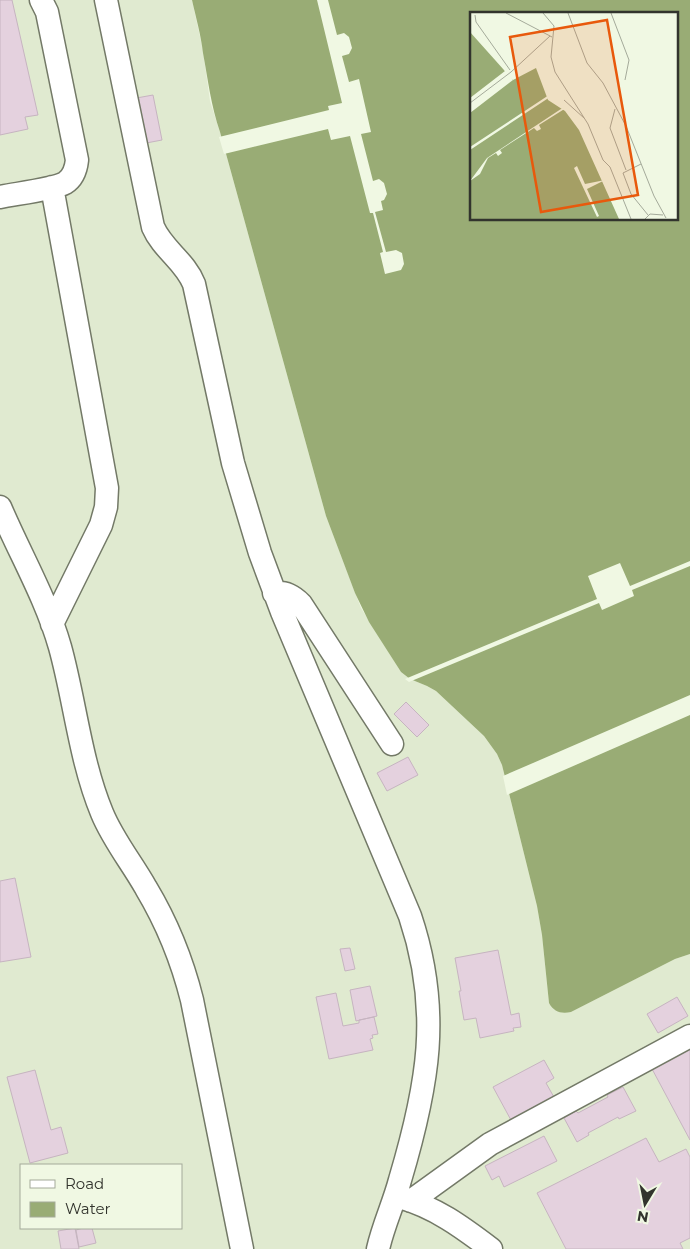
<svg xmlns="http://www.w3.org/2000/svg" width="690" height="1249" font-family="Montserrat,sans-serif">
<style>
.built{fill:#e0ead0;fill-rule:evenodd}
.water{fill:#99ac75;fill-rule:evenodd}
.pier{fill:#f0f8e3}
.building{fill:#e4d1de;stroke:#c6b4c0}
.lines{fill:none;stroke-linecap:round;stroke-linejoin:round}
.minor-casing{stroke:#737967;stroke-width:25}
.minor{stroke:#fff;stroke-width:22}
.inset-road{fill:none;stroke:#a4aa9a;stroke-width:1}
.view{fill:#e8590c;fill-opacity:0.15;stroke:#e8590c;stroke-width:2.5}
.inset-edge{fill:none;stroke:#32342d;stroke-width:2.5}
</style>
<rect width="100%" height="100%" fill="#f0f8e3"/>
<!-- built -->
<path class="built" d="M0,0H192L203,50L210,101L220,132L326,516L361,608L401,672L410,679L427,686L436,691L484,736L497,754L502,765L537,906L542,935L549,1003L571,1012L675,959L690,954V1249H0ZM21,1165H181V1228H21Z"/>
<!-- water -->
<path class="water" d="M192,0H690V954L675,959L571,1012C561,1014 554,1012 549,1003L542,935L537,906L502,765L497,754L484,736L436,691L427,686L410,679L401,672L369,622L355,593L326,516L220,132C211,106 208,80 203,53C201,35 196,18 192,0ZM471,14H676V219H471Z"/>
<!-- pier -->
<path class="pier" d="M317,0H328L337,35L344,33L349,37L352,48L349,54L342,56L349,82L359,79L371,132L361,134L373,181L379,179L384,183L387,194L384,200L381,201L383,210L375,212L386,252L396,250L402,253L404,264L401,270L385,274L380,253L383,252L373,213H370L350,136L331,140L328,129L224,154L219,137L329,110L328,106L342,103Z
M690,561V566L632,590L634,596L602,610L599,603L409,682L405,679L597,599L588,576L620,563L630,586Z
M690,695V715L507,795L503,776Z"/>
<!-- building -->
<path class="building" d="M0,0H12L38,115L25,117L28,129L0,135Z
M153,95L162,140L141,144L131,99Z
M406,702L429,725L417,737L394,714Z
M408,757L418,775L387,791L377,773Z
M15,878L31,957L0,962V881Z
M350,948L355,969L345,971L340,949Z
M498,950L511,1015L519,1013L521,1027L513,1028L514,1031L480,1038L476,1018L464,1020L459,991H461L455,958Z
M370,986L377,1016L356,1021L350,990Z
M336,993L343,1026L359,1023V1020L374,1017L378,1034L372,1035L373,1038L370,1039L373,1050L329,1059L316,997Z
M677,997L688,1016L658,1033L647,1014Z
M690,1047V1140L651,1067Z
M544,1060L554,1078L546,1083L555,1099L512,1122L493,1087Z
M35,1070L51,1130L61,1127L68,1153L30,1163L7,1077Z
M623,1087L636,1111L619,1119L618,1117L588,1133L589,1135L577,1142L564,1118L576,1111L578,1113L608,1097L607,1095Z
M544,1136L557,1161L504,1187L499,1176L492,1180L485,1166Z
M646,1138L659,1162L686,1149L690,1157V1238L680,1243L683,1249H566L537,1193Z
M75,1228L79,1249H61L58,1231Z
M83,1228H92L96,1243L79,1247L76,1230Z"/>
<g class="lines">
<defs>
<path id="minor" d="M106,0L153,227C163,250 185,261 194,284L233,463L260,553L282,612L410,916C442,1011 428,1086 400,1180C394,1203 383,1226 378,1249
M52,187L107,488L106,507L101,525L52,624
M0,197C14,194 55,189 65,183C73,178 76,169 77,160L47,12L41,0
M0,507C20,554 46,598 60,647C75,701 80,760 102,813C113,840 132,863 146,888C167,923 182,960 192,1000L242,1249
M274,593C286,592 293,596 301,604L392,744
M399,1197C435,1207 462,1227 491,1249
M411,1201L490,1144L690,1036"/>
</defs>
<!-- minor casing -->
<use href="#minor" class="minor-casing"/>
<!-- minor -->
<use href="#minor" class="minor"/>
</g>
<!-- overview -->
<g transform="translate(470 12)">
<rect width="208" height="208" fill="#f0f8e3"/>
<path d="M0,20L43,68L66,56L78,88L95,99L109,118L149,207H0Z" fill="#99ac75"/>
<path d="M31,50L43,68L0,101V86L35,59ZM79,83L80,85L0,138V135ZM94,95L96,96L69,113L71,117L67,119L64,116L30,138L32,141L28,144L26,141L18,146L10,162L0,169L17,146ZM107,154L115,172L135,168L117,177L129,204L127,205L104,156Z" fill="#f0f8e3"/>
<path class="inset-road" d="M36,1L82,25M73,1L84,14L81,45L85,60L118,112L133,148L140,155L161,207M98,1L117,51L133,71L156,114L184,184L196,206M141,1L159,48L155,68M5,3L6,10L40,58M94,88L114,106M0,91L41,60L80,24M145,97L140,116L156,158M171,152L153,161L161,182L178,203M175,207L180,202L193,203"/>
<path class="view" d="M137,8L168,183L71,200L40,25Z"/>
<rect width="208" height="208" class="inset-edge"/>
</g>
<!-- legend -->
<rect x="20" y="1164" width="162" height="65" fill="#f0f8e3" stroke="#a4aa9a"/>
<rect x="30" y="1180" width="25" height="8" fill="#ffffff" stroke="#a4aa9a"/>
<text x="65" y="1189" font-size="15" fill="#32342d">Road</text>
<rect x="30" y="1202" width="25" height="15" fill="#99ac75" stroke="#a4aa9a"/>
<text x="65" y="1214" font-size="15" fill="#32342d">Water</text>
<!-- north arrow -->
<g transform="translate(645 1204) rotate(190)" stroke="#f0f8e3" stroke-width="4" paint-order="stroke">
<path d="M0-4L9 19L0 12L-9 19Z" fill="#32342d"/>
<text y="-8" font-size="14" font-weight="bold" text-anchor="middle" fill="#32342d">N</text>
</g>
</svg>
